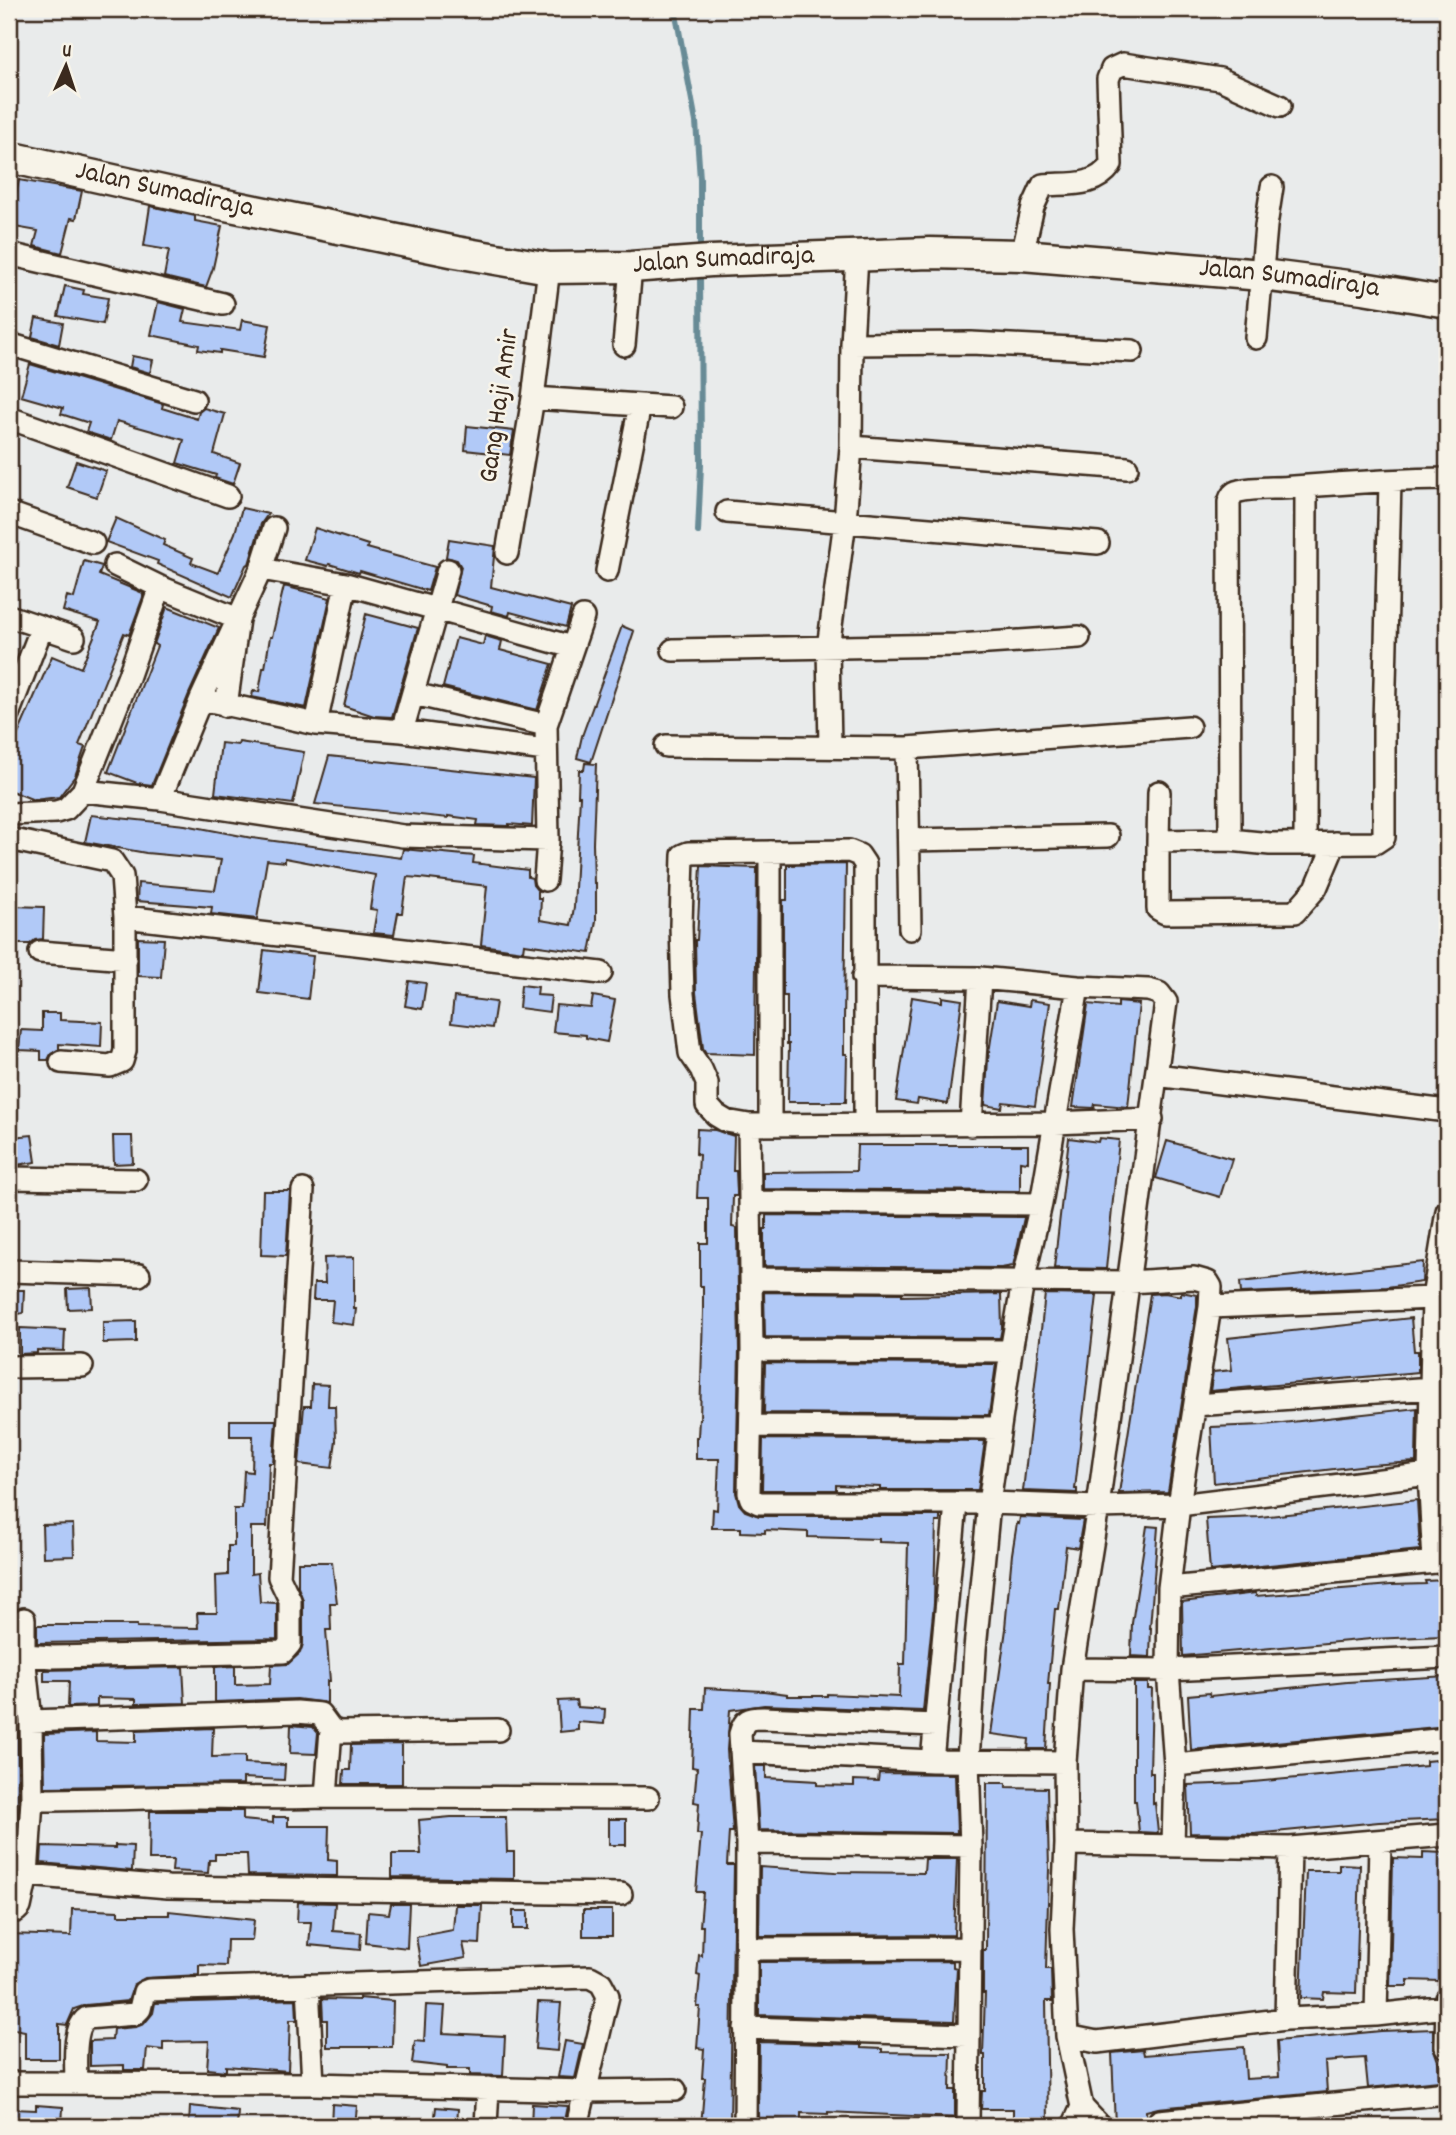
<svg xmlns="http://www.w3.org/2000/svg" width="1456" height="2135" font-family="Dekko,sans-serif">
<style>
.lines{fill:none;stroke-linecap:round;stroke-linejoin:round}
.stream{stroke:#678b96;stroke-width:6}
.building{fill:#b1c9f7;stroke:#3b2a1e;stroke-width:2}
.street-casing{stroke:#3b2a1e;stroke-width:26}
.secondary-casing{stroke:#3b2a1e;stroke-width:35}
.street{stroke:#f7f3e8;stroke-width:21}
.secondary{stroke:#f7f3e8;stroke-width:30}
.labels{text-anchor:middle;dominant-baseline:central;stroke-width:5;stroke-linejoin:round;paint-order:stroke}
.street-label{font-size:28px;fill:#3b2a1e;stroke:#f7f3e8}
</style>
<rect width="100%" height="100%" fill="#e9ebeb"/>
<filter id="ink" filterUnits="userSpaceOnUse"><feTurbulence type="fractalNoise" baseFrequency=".0143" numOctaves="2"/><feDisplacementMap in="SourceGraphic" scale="14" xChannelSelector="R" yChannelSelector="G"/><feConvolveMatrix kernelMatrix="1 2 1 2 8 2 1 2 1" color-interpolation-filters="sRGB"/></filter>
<g filter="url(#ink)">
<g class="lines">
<!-- stream -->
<path class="stream" d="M675,9L696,122L700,179V253
M698,532L701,465L700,271"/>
</g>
<!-- building -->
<path class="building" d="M19,180L82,191L76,219L71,218L62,253L34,246L38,231L9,226V197L15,199Z
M150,206L195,216V221L222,226L213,268L206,287L164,277L169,250L144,246Z
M65,286L84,290L83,294L108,298L103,324L58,316Z
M158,302L185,309L182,322L240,330L242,320L270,325L264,357L220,350V353L198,350L199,345L151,335Z
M36,318L63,323L59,345L32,337Z
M132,356L153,360L150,373L130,367Z
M30,364L163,404L162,408L197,419L199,412L204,408L225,414L214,454L240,463L233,484L215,478L216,475L177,463L184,440L117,421L111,440L86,432L89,423L61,414L63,408L21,396Z
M467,426L514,431L510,455L465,450Z
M76,461L106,471L97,497L67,487Z
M242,508L268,514L261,524L249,564L246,565L232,597L157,564L158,561L106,542L116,518L165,540L163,545L193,558L191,563L218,573L235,533Z
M315,528L368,545L367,548L435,567L428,591L360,571L359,573L329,564L328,566L305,560Z
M449,539L495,546L491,587L571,608L566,627L510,612L509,616L491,611L492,606L454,595L461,567L457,560L446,557Z
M84,561L102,566L99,575L143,593V597L129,635L124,633L79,745L85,747L75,776L59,797L34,800L9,790V755L52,656L81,668L100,622L63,611L67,596L74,598Z
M284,586L330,598L306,708L252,697L253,691L259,692L263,668H265L270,637H272Z
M167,607L219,628L189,694L152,785L137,783L108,772L157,646L154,644Z
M366,614L418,628L392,717L374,716L344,706Z
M622,626L634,631L591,762L577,758L582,736Z
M485,636L502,641L500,650L552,664L537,710L443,687L456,638L483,645Z
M239,742L304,752L293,804L215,794L221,743L238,745Z
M329,756L534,778L532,826L509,824V826L477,825L478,820L448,816V818L315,804Z
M585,763L596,764L593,843L594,883H596V921L590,953L524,944L523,951L481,945L487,886L420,878L407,877L402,913H398L394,935L373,933L377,910L370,909L375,875L285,858V862L267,860L257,919L211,914L212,907L137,901L138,883L215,890L221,860L146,853L85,842L91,815L185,825L252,838L401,858L403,849L474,856L473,863L528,870V877L532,878L533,885L538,891V898H541L540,920L571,925L574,907L580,796H578L579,770H584Z
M846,864L844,1021V1054H847L846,1102H788L789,1044H787V996H783V900H787V865Z
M701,866L757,868L755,1055L706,1053L703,1048L696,993L695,940H697Z
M11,906L44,907L43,939L35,940L30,944H10Z
M138,938L164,939L161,977L138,976Z
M264,950L313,956L308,999L259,993Z
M409,981L426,983L422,1009L405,1006Z
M521,985L538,987L537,995L551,996L549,1012L519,1008Z
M593,996L615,1000L607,1042L586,1038V1035L553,1032L556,1005L591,1008Z
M454,997L496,1002L492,1028L451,1023Z
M912,997L942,1002V997L962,1000L948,1104L918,1099L917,1104L896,1101Z
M1030,1000L1050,1003L1035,1106L1003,1102L1002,1108L985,1105L988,1059L997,1001L1029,1006Z
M1118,1002L1139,1004L1128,1107L1095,1104L1094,1108L1073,1107L1088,1004L1118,1007Z
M42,1013H60V1020L102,1022L101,1047L59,1044V1049L51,1054L48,1060H41V1051L19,1050L21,1030L42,1031Z
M697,1129L715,1130L734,1136L733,1171H736L737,1192V1196H733L732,1227L737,1228L739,1350L736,1493L739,1504L745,1511L759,1516H940V1522H936L934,1603L923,1711L764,1705L730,1710L727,1750L733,1832H729L727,1865H734L730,2126H701L705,2078H702L704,2049L697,2048L700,2007H697L700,1976L697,1975L699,1955L702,1956L703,1926H700L703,1892H696L701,1834H697L699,1803L694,1802L697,1768L692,1767L694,1709H704L705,1688L764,1691L787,1694V1696H827V1694L899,1697L900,1664H905L908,1543L879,1542V1539L808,1537V1532L765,1530V1533L741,1532V1528H712L713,1509L717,1510L719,1459H696V1437H698L699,1419H700L703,1312V1286H700V1243H708V1198H697L699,1155L696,1154Z
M32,1135L36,1162L16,1165L12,1137Z
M113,1136H132L133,1163L114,1164Z
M1069,1138L1098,1142L1099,1138L1119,1140L1106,1269L1054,1268Z
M1167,1141L1232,1159L1220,1197L1156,1178Z
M857,1145H1028V1162L1020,1161V1191L763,1189V1172L856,1171Z
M263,1191H290L286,1256L261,1255Z
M766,1215L1024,1217V1218L1013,1266L1001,1268L764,1266V1229H766Z
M354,1257V1309H356L354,1325L331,1322L333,1300H313L314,1283H325L324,1258Z
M1423,1262L1422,1282L1387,1287L1241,1293L1240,1282Z
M91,1288L92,1308L68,1309L67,1289Z
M9,1290H24L23,1313L9,1316Z
M764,1292L902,1293V1296L1001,1294L1002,1328L1000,1338L765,1337Z
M1181,1292L1197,1295V1306L1168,1492L1119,1493L1150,1294L1165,1293L1181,1296Z
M1045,1294L1097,1295L1075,1489H1077V1493L1023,1491Z
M1411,1318L1414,1351H1418V1372L1210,1391L1213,1372L1232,1370L1228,1338Z
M136,1321V1342L103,1343V1322Z
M20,1328L65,1330L64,1351L37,1350V1353L20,1354Z
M765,1363L996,1364L989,1415L764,1413Z
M312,1384L329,1385L328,1406H335L336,1441L332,1468L299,1464L304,1406H311Z
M1417,1408L1416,1462L1368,1465L1214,1483L1211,1427L1264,1425Z
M230,1420H276L273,1463H269L267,1527H251V1574L258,1573L260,1602L277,1603V1639L37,1643V1625H137V1627L198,1628L197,1613H217L216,1576L228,1575V1546H234V1509H242L244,1471L252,1472L253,1436H230Z
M763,1439L985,1441L978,1490H880V1487L836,1485V1490H762Z
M1417,1500L1420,1550L1210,1571L1206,1519L1260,1517Z
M1020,1517L1083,1520L1078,1548L1066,1546L1059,1609H1055L1048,1684H1050L1046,1749H1028L1029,1739L991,1734L1006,1629L1005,1628L1012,1554L1017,1523L1019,1524Z
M73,1524L74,1556L43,1557L42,1525Z
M1147,1526L1158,1527L1150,1628H1151L1150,1657L1131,1656L1132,1623Z
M298,1562H332L337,1603H330L331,1630H326L330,1681H327V1703L297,1699L215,1702V1667L235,1666V1685L270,1684L271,1665L288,1664L300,1653L303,1644V1600L298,1587Z
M1445,1580L1447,1599H1442L1443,1636L1371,1639L1183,1656L1182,1602L1256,1593V1596L1391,1585L1426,1584L1425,1581Z
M183,1667L185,1703L136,1704V1699L97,1698V1706L68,1707L69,1681H44V1670Z
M1447,1676V1726L1191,1750L1188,1695L1209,1693L1210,1696L1347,1682Z
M1134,1683H1148V1689H1152L1150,1773H1153V1804L1155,1803L1158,1833L1139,1832L1136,1801H1134Z
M576,1700L577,1707L605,1709L604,1724L578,1722V1730L560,1732L558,1701Z
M14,1725H18L19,1800L14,1869H9V1749H14Z
M291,1725L313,1727L318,1733L316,1754L290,1753Z
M213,1728L212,1757L245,1756V1763L285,1765L284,1780L243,1778V1784L45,1787L44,1734L96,1732V1741L136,1742V1731Z
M402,1744V1784H343L344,1770H350L351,1745Z
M1446,1759L1447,1819L1379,1822L1255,1834L1190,1833L1188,1785L1242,1783L1426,1766V1761Z
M755,1766H766V1778L817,1781V1785L854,1786V1780L878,1781L879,1773L955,1774L957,1833L759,1830Z
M987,1783H1006V1787L1047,1788L1049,1869L1046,1969H1051L1052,2001H1046L1048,2123H1013V2109H981L982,2091H985V2055H983L985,1993H983V1950H986Z
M150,1811H243V1820L273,1823V1817H288V1826H329L328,1860L337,1861V1876L248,1875L247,1854H215V1860H209L208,1873L172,1871L173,1860H149Z
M451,1817H506L507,1852H514V1879L392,1877V1854H421L419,1820Z
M609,1819H626V1845H609Z
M115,1845L133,1846L132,1871L41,1863L42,1846L115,1848Z
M1423,1852L1444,1853L1440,1981L1408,1980V1986H1390L1393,1858L1423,1859Z
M925,1859H957L954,1935L759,1936L760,1867L835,1872L924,1873Z
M1339,1864L1360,1865L1356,1993L1324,1992L1323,1999L1301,1998L1306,1871H1339Z
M298,1902L335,1903L333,1931L361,1933L360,1950L309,1945L311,1922H297Z
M391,1904H409L407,1948L366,1943L368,1912L389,1914Z
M455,1905H482L480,1944L463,1943L466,1958L421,1966L416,1937L453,1930Z
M72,1909L118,1911V1915H169V1911L254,1920L252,1940H227L226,1966L199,1965V1975L145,1978L134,1984L128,2001L86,2005L74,2009L67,2025L59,2024V2059H25V2031L9,2028V1934L71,1936Z
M583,1910H612V1936H583Z
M513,1911H528V1929H513Z
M953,1961V1967L957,1968L954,2021L759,2015V1962Z
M359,1998L393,2001L392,2047H327V2020H323L322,1999L359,2000Z
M296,1999L297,2020H290L288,2071L226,2066V2071L207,2069L209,2041L163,2042V2050L147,2048L145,2070H124V2065L90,2066V2041L112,2040L113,2029L136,2027L144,2024L153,2013L155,2003Z
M538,2002L561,2003L557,2051L535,2049Z
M426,2005L445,2006L443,2033L505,2036L503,2076L470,2075V2069H447V2067L412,2063L415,2041L424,2042Z
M1433,2029V2047L1438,2061L1439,2081L1368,2088L1365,2058L1336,2060V2061L1325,2062L1327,2092L1158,2108L1146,2111L1147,2126H1115L1112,2053L1143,2050L1144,2055L1244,2047L1246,2079L1279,2077L1277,2041L1381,2031Z
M565,2041L583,2044L575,2078L558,2077Z
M759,2042L861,2045V2048L882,2049V2052L951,2053L950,2090H955V2118L828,2112V2114L801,2113V2122L758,2119Z
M332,2104L357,2106L355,2126H331Z
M532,2104L568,2106L564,2126H531Z
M36,2105L63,2107L62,2126H13V2109L36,2110Z
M190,2106L238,2111L237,2126H189Z
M436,2107L458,2109L457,2126H434Z"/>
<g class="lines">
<defs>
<path id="street" d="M9,254L223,304
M1022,255L1033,207L1043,185C1070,183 1094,188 1111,165L1108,79L1112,69L1123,64L1220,79L1280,106
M1256,338L1266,226L1272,187
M9,344L194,400
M852,344L971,343L1132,351
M624,345L631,267
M533,398L671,407
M9,418L228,496
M851,447L1127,468
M1390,481L1384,724V837L1375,843L1270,844L1230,840L1229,502C1231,496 1233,492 1239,491C1256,487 1276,489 1294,487C1345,483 1396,479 1447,479
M727,512L1098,543
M9,513L93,543
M507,553L533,398L549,268
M115,565L160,587L238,619L226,706
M261,569L346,584L572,647
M607,571L640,405
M9,616L74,638
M673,650L958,645L1079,637
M414,694L546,725
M201,699L316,724L402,731L545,750
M9,712L42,627
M316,724L346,584
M402,731L448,570
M666,746L907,748L1189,727
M830,746L828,648L845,521L851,447L852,344L857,256
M907,748L910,929
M83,791L128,678L160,587
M160,799L201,699L261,569L274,528
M9,814L56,812L66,809L83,791L160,799L403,836L548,840
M9,839L112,861L122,876L125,917V1051L122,1061L110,1066L61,1062
M909,840L1108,836
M1230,840L1158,841V909L1165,913L1295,912L1316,888L1335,843
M1158,841L1159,792
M1305,843L1306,487
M770,852V1123
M545,880L548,840L546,725L583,617
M125,917L601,973
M40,952L126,959
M863,977L980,978L1078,987L1148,990L1159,993L1166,1002L1098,1507L1072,1669L1065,1762L1066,1844L1062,1929L1067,2036L1082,2107L1073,2126
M1156,1075L1447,1111
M865,1123V864L859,855L849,851L688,853L683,855L681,925L683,994L690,1053L701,1069L707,1083V1105L716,1115L726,1121L749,1125L1055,1123L1152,1119
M749,1125L752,1350L749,1493L751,1499L759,1503H989L1098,1507L1179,1505L1429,1474
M971,1125L980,978
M9,1178L136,1180
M752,1202L1041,1204
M9,1271L139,1275
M752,1279L1129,1282L1194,1278L1208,1282L1211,1287L1210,1307L1179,1505L1169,1588L1168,1670L1175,1765L1173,1846
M1210,1307L1433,1298
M752,1350L1011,1351
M9,1367L82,1366
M1195,1405L1432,1388
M751,1426L999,1428
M1434,1562L1429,1474L1433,1298L1447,1211
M1169,1588L1446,1561
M24,1655L53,1657L283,1652L290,1644V1600L279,1577L303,1190
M1072,1669L1168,1670L1447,1657
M31,1721L297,1712L320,1714L331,1729L339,1732L498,1730
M741,1752L932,1761L1065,1762
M932,1761L956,1504
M1175,1765L1447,1739
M326,1797L331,1729
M32,1800C85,1800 138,1798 190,1797C236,1797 281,1799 326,1797L648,1798
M747,1843L971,1846
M1066,1844L1290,1848L1447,1835
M27,1875L168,1887L621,1894
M9,1912L16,1911L20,1907L27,1875L32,1800L31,1721L24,1655V1619
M747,1949L970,1948
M308,1985L313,2084
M1376,2015L1380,1842
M1286,2019L1290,1848
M745,2028L967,2035
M1067,2036L1097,2042L1286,2019L1376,2015L1447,2007
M1446,2047L1447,1999
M9,2083L313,2084L584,2091L675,2090
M76,2083C76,2065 72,2028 87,2018L135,2014L140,2009L144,1992L149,1990L590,1977L601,1983L608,1996L577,2126
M1082,2107L1100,2126
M1159,2121L1201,2117
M486,2126L488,2088
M745,2126L747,1843L740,1734C744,1719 749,1718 763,1718L935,1725
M968,2126L971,1846L968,1761L975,1649L989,1503L1011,1351L1023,1282L1041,1204L1078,987
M1202,2126L1201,2117L1447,2093"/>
<g id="secondary">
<path id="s1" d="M9,157L221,204L456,252L549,268L631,267L711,261L930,253L1022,255L1262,275L1363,288L1447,302"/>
</g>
</defs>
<!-- street casing -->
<use href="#street" class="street-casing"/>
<!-- secondary casing -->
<use href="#secondary" class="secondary-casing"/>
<!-- street -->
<use href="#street" class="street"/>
<!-- secondary -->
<use href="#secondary" class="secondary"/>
</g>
</g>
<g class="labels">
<!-- street labels -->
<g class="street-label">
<text stroke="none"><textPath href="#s1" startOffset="159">Jalan Sumadiraja</textPath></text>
<text stroke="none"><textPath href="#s1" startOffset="726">Jalan Sumadiraja</textPath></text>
<text stroke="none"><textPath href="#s1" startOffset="1293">Jalan Sumadiraja</textPath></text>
<text transform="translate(501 406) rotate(-82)">Gang Haji Amir</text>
</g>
</g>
<!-- margin -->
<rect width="1456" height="2135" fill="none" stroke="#f7f3e8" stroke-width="35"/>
<rect x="18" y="18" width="1421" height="2100" fill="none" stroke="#3b2a1e" stroke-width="2.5" filter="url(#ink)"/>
<!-- north arrow -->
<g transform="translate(66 66) rotate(3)" stroke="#f7f3e8" stroke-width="5" paint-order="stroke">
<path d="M0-5L12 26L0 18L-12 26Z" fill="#3b2a1e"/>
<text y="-10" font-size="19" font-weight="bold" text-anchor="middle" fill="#3b2a1e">U</text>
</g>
</svg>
